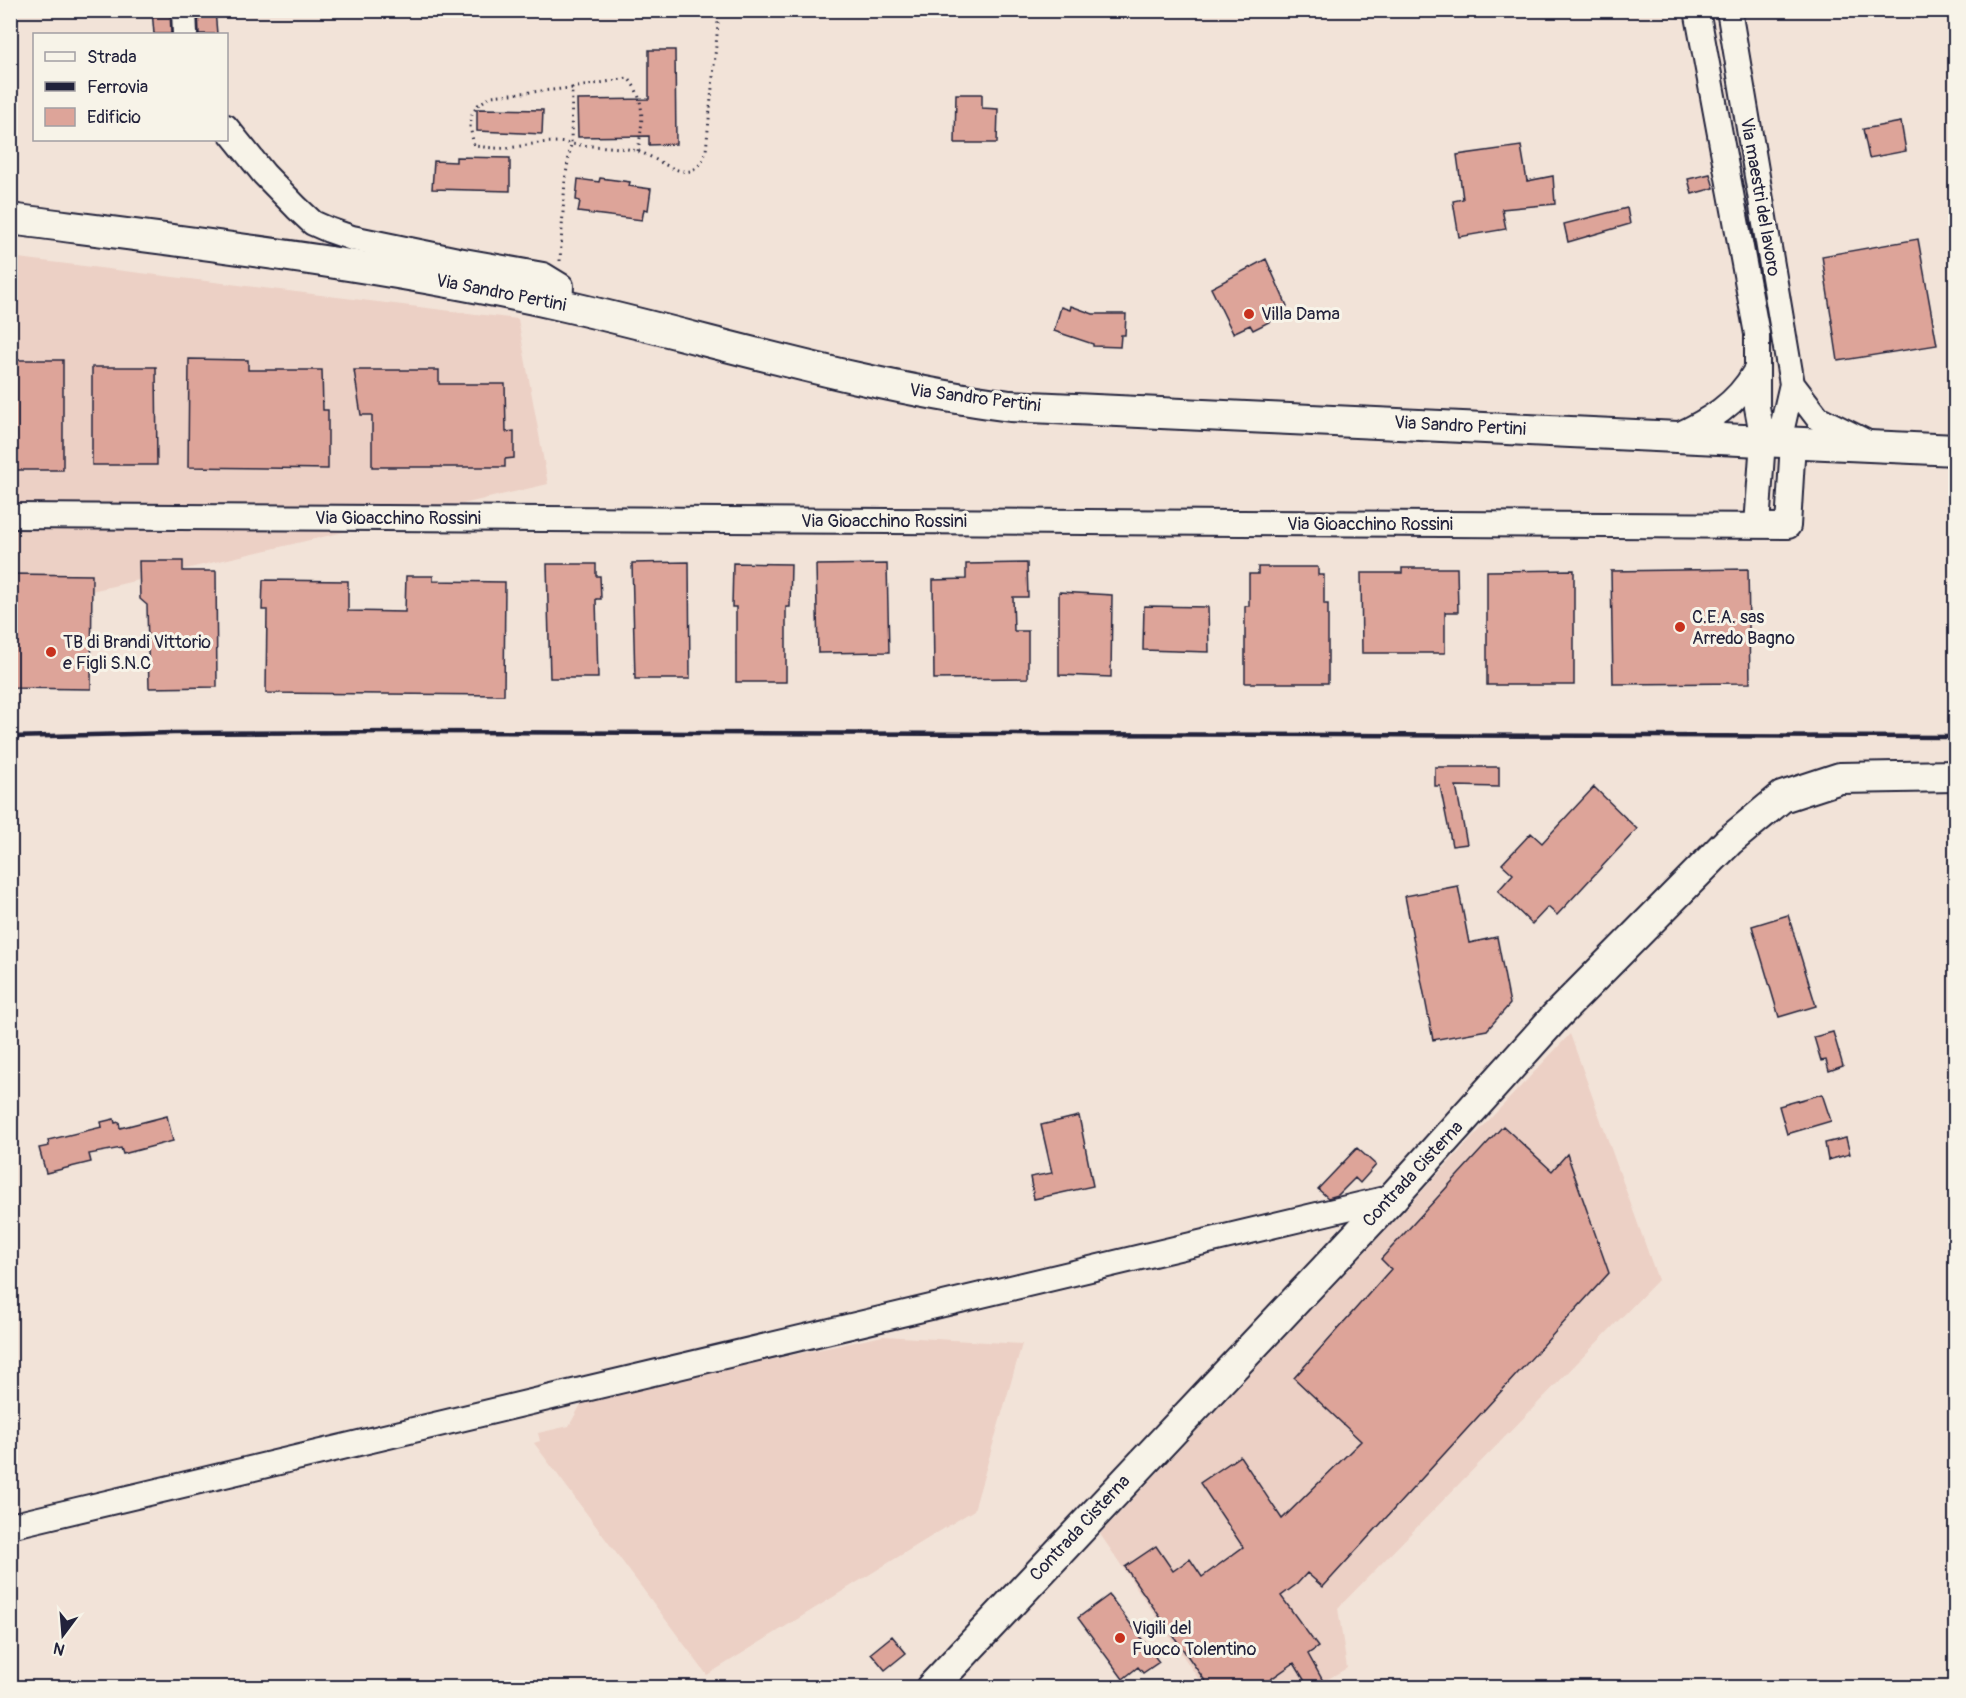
<svg xmlns="http://www.w3.org/2000/svg" width="1966" height="1698" font-family="Pangolin,sans-serif">
<style>
.built{fill:#ecd0c5}
.building{fill:#dda499;stroke:#22223b;stroke-width:1.5}
.lines{fill:none;stroke-linecap:round;stroke-linejoin:round}
.minor-casing{stroke:#22223b;stroke-width:28}
.major-casing{stroke:#22223b;stroke-width:34}
.path{stroke:#22223b;stroke-width:3;stroke-dasharray:1.5 4.5;stroke-linecap:butt}
.minor{stroke:#f7f3e8;stroke-width:24}
.major{stroke:#f7f3e8;stroke-width:30}
.rail{stroke:#22223b;stroke-width:4.5}
.poi-dot{fill:#c8321e;stroke:#f7f3e8;stroke-width:2}
.labels{text-anchor:middle;dominant-baseline:central;stroke-width:6;stroke-linejoin:round;paint-order:stroke}
.street-label{font-size:18px;fill:#22223b;stroke:#f7f3e8}
.poi-label{font-size:18px;fill:#22223b;stroke:#f7f3e8;text-anchor:start}
</style>
<rect width="100%" height="100%" fill="#f2e3d8"/>
<filter id="ink" filterUnits="userSpaceOnUse"><feTurbulence type="fractalNoise" baseFrequency=".0167" numOctaves="2"/><feDisplacementMap in="SourceGraphic" scale="12" xChannelSelector="R" yChannelSelector="G"/><feConvolveMatrix kernelMatrix="1 2 1 2 8 2 1 2 1" color-interpolation-filters="sRGB"/></filter>
<g filter="url(#ink)">
<!-- built -->
<path class="built" d="M10,257L518,319L548,484L11,610Z
M1570,1034L1658,1280L1338,1608L1347,1668L1314,1687H1204L1100,1534Z
M883,1336L1022,1344L974,1510L707,1675L534,1443L540,1441L538,1433L569,1426L584,1399Z"/>
<!-- building -->
<path class="building" d="M152,10H170L171,34H154Z
M198,10H215L217,34H199Z
M649,50H675L676,144L649,145V136L578,137L577,100L649,99Z
M956,94H982V108L998,109L997,143H955Z
M477,109L543,110L542,134L477,131Z
M1901,122L1906,151L1869,158L1863,129Z
M1521,146L1527,181L1553,176L1555,204L1502,209L1506,229L1459,237L1453,201L1463,199L1457,155Z
M456,157L510,158V191L432,189L434,161L456,162Z
M1710,174L1714,188L1692,194L1688,179Z
M600,178L630,182L629,186L651,189L648,210L644,209L642,220L578,212L580,201L576,200L578,179L599,182Z
M1627,208L1630,224L1568,242L1564,224Z
M1918,239L1937,345L1838,361L1822,256Z
M1266,259L1287,306L1275,313L1277,318L1253,330L1250,325L1233,333L1211,288Z
M1071,306L1093,314H1126L1125,335H1121L1120,347L1093,346V344L1054,331L1061,307L1070,310Z
M189,359L248,360V370H322L323,410H328V469L188,467Z
M10,360H63V470H10Z
M92,367H156L157,465H92Z
M354,370H439V384H505L506,432L514,431V458L505,459V467H372V415H361Z
M139,561H183V571H216L217,687L149,688L147,605L140,599Z
M689,562L690,679H635L632,563Z
M733,563L791,564L790,607H786V682H736V607H732Z
M1027,563L1028,597H1013L1014,631H1028V678L934,679L933,580L966,579V564Z
M547,564H596V576H600L601,599H596L598,678H550Z
M887,564L889,652L818,653L816,565Z
M1258,567H1318V575H1324V604H1328V683H1245V606H1249V574H1258Z
M1402,568H1457L1458,612H1445V653H1362L1361,573H1402Z
M1748,569L1750,683L1613,684L1611,571Z
M1574,570V685H1487V571Z
M10,574L92,575L91,689L10,688Z
M406,576H433V581L505,582L504,695L266,693L267,610H262L263,580L348,581V611L405,612Z
M1059,592L1112,595L1111,677L1059,675Z
M1144,606L1208,607L1209,652L1143,650Z
M1435,767H1499V787L1456,786L1467,844L1452,846L1440,786H1435Z
M1594,787L1637,829L1557,915L1548,907L1532,924L1498,891L1513,874L1502,864L1531,833L1542,843Z
M1458,886L1469,943L1497,937L1510,1004L1487,1030L1433,1040L1405,896Z
M1788,915L1816,1006L1779,1017L1752,926Z
M1833,1032L1843,1066L1829,1071L1826,1060L1821,1061L1814,1037Z
M1822,1094L1831,1121L1787,1134L1779,1106Z
M167,1116L173,1141L123,1154L121,1148L89,1154L91,1162L46,1173L39,1148L49,1146L48,1140L102,1127L101,1122L114,1119L115,1123L119,1122L120,1128Z
M1079,1116L1093,1186L1034,1199L1030,1177L1052,1173L1041,1125Z
M1503,1126L1552,1171L1567,1154L1609,1273L1323,1587L1307,1573L1297,1584L1281,1596L1318,1647L1308,1654L1323,1681L1309,1688L1294,1663L1258,1688H1210L1125,1567L1156,1546L1173,1571L1190,1559L1202,1577L1243,1547L1200,1483L1240,1456L1282,1519L1361,1441L1294,1378L1391,1269L1381,1259Z
M1846,1138L1850,1154L1828,1160L1825,1143Z
M1357,1148L1376,1165L1360,1183L1355,1178L1338,1195L1328,1198L1318,1189Z
M1109,1595L1159,1662L1143,1673L1138,1667L1123,1679L1078,1618Z
M892,1636L906,1653L885,1670L871,1653Z"/>
<g class="lines">
<defs>
<path id="minor" d="M184,10L185,34
M1697,10L1757,334V407L1763,440L1757,526
M1729,10L1792,384L1779,441
M226,127L264,174L297,208L313,223L329,230L352,238L458,260L543,275L561,286L560,305
M1792,384L1818,418L1866,442
M1676,436C1709,421 1737,404 1755,372
M10,516L1788,526L1793,442
M10,1526L1393,1197"/>
<path id="major" d="M10,219C195,243 380,264 561,305C711,339 858,386 1010,406L1956,450
M931,1688L1393,1197L1556,1016L1729,841L1782,797L1840,778L1956,776"/>
</defs>
<!-- minor casing -->
<use href="#minor" class="minor-casing"/>
<!-- major casing -->
<use href="#major" class="major-casing"/>
<!-- path -->
<path class="path" d="M572,88L491,96L478,105L472,114L470,126L474,146C485,147 498,149 508,148C530,145 549,139 571,144L572,88L628,78C647,100 642,125 638,151
M560,261L565,180L571,144C592,147 617,146 637,151C661,158 694,193 706,151L718,24L716,10"/>
<!-- minor -->
<use href="#minor" class="minor"/>
<!-- major -->
<use href="#major" class="major"/>
<!-- rail -->
<path class="rail" d="M10,737L173,733L404,732L1956,737"/>
</g>
</g>
<!-- markers -->
<g class="poi-dot">
<circle cx="1249" cy="314" r="6"/>
<circle cx="1680" cy="627" r="6"/>
<circle cx="51" cy="652" r="6"/>
<circle cx="1120" cy="1638" r="6"/>
</g>
<g class="labels">
<!-- street labels -->
<g class="street-label">
<text transform="translate(1760 197) rotate(80)">Via maestri del lavoro</text>
<text transform="translate(501 293) rotate(11)">Via Sandro Pertini</text>
<text transform="translate(975 398) rotate(7)">Via Sandro Pertini</text>
<text transform="translate(1460 426) rotate(3)">Via Sandro Pertini</text>
<text x="398" y="518">Via Gioacchino Rossini</text>
<text x="884" y="521">Via Gioacchino Rossini</text>
<text x="1370" y="524">Via Gioacchino Rossini</text>
<text transform="translate(1413 1174) rotate(-47)">Contrada Cisterna</text>
<text transform="translate(1080 1528) rotate(-47)">Contrada Cisterna</text>
</g>
<!-- poi labels -->
<g class="poi-label">
<text x="1261" y="314">Villa Dama</text>
<text x="1692" y="617">C.E.A. sas<tspan x="1692" dy="21">Arredo Bagno</tspan></text>
<text x="63" y="642">TB di Brandi Vittorio<tspan x="63" dy="21">e Figli S.N.C</tspan></text>
<text x="1132" y="1628">Vigili del<tspan x="1132" dy="21">Fuoco Tolentino</tspan></text>
</g>
</g>
<!-- margin -->
<rect width="1966" height="1698" fill="none" stroke="#f7f3e8" stroke-width="36"/>
<rect x="18" y="18" width="1930" height="1662" fill="none" stroke="#22223b" stroke-width="2" filter="url(#ink)"/>
<!-- legend -->
<rect x="33" y="33" width="195" height="108" fill="#f7f3e8" stroke="#a29fa3" stroke-width="1.5"/>
<rect x="45" y="52" width="30" height="9" fill="#f7f3e8" stroke="#a29fa3" stroke-width="1.5"/>
<text x="87" y="63" font-size="18" fill="#22223b">Strada</text>
<rect x="45" y="82" width="30" height="9" fill="#22223b" stroke="#a29fa3" stroke-width="1.5"/>
<text x="87" y="93" font-size="18" fill="#22223b">Ferrovia</text>
<rect x="45" y="108" width="30" height="18" fill="#dda499" stroke="#a29fa3" stroke-width="1.5"/>
<text x="87" y="123" font-size="18" fill="#22223b">Edificio</text>
<!-- north arrow -->
<g transform="translate(63 1635) rotate(196)" stroke="#f7f3e8" stroke-width="4.5" paint-order="stroke">
<path d="M0-4.5L10 22L0 15L-10 22Z" fill="#22223b"/>
<text y="-9" font-size="16" font-weight="bold" text-anchor="middle" fill="#22223b">N</text>
</g>
</svg>
